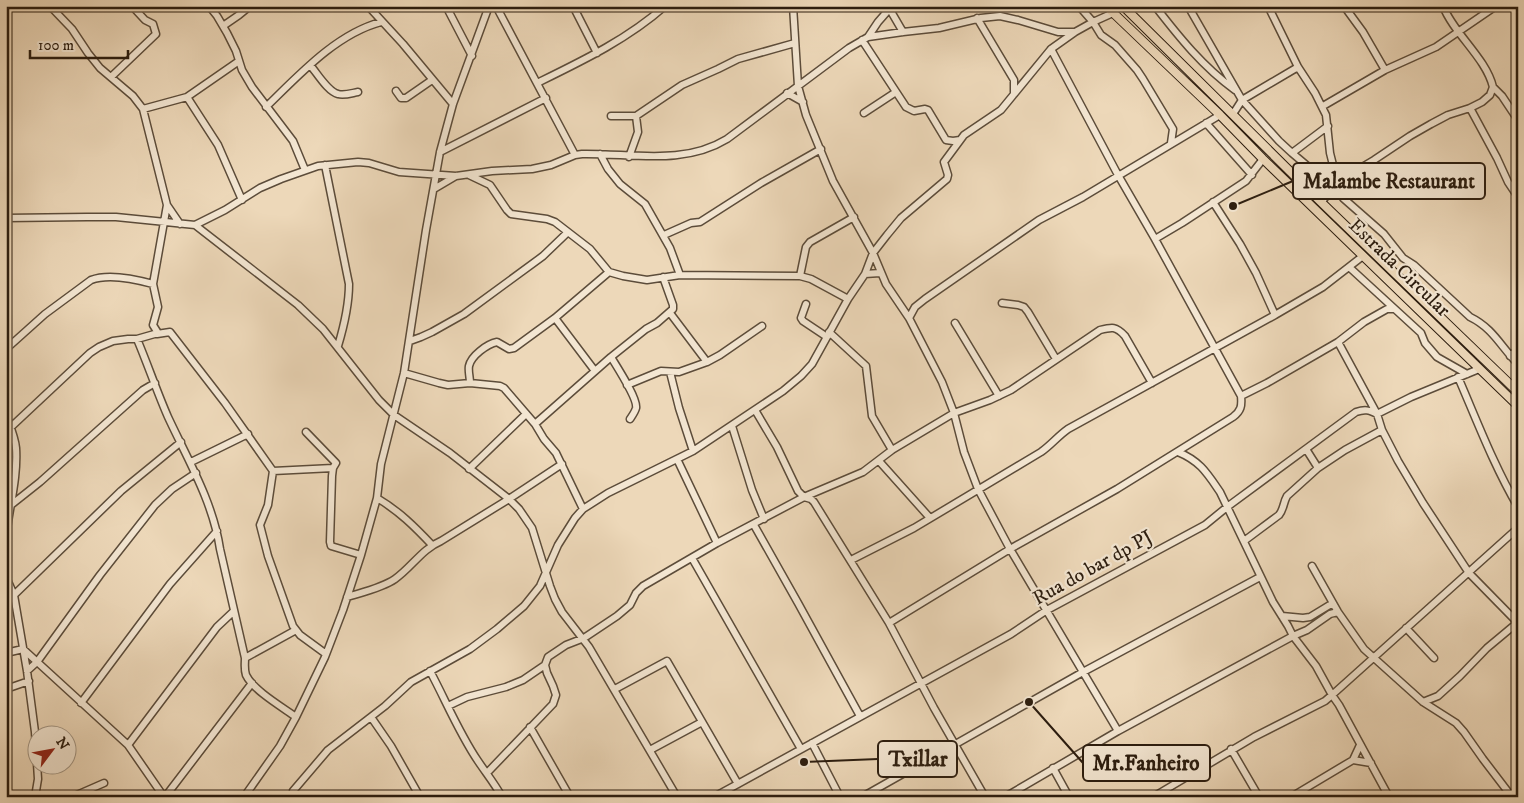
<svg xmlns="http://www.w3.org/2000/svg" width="1524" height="803" font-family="'IM FELL DW Pica',serif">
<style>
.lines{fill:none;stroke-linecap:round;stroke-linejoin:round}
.minor-casing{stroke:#5c4c3a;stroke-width:9}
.major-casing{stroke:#2c1d0f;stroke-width:10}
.minor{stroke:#f3e6d2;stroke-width:6}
.major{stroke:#edd8b9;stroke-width:8}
.labels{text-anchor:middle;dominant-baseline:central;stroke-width:4.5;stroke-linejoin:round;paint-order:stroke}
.street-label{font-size:20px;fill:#2c1d0f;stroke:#f3e6d2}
.leader{fill:none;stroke:#2c1d0f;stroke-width:2}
.callout-dot{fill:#2c1d0f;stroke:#f3e6d2;stroke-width:2}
.callout{fill:#f3e6d2;stroke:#2c1d0f;stroke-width:2}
.callout-label{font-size:21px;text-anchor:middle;font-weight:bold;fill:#2c1d0f}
</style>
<rect width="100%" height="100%" fill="#edd8b9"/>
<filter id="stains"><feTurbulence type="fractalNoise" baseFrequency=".004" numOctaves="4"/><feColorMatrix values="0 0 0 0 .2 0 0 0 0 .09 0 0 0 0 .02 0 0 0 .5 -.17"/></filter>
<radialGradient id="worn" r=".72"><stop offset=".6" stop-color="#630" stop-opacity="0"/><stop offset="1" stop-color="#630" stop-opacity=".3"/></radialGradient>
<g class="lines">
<defs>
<path id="minor" d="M209,6L217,16L227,33L236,51L242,70L252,87L293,141L305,170
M368,6L403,44L453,104
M446,6L472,56
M496,6L575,155
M573,6L597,53
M793,6L798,86L806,115L833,181L873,253L886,284L909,318L942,382L954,413L964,452L978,489L1010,549L1118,731
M1155,6C1179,37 1203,67 1235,90
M1188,6L1242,100L1279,141L1292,153L1311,169L1323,175L1336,179
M1268,6L1298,67L1315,93L1326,115L1330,153L1340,193L1343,198L1384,234L1403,258L1414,265L1470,317C1493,328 1501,347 1518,364
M1344,6L1363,32L1385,70
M889,8L903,32
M1113,13L1093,22L1101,35L1115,45L1137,70L1143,79L1173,129L1171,143
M977,18L1014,80V94
M223,26L239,15L250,6
M868,37L878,22L892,6
M862,40L906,107L914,111L925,109L928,110L946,140L953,141L960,140
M310,65C317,73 328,92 338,94C344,96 352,93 358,92
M111,77L156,34L153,24L145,20L132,6
M537,83C582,61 628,39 665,6
M1493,87L1502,96L1518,120
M396,91L401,98H406L432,80
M787,93L803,102
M187,97L218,145L242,200
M1323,106L1385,70L1436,47L1496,6
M266,107C299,75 336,34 381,22
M1470,108L1497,158L1508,182L1518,197
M143,109L187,97L239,61
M864,113L896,92
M1233,114L1242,100L1298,67
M611,116H636L682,85L718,69L738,59L795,43
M1206,123L1252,175
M440,152L546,98
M1292,153L1328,126
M600,154L608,169L620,184L645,204L670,248L680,275
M629,157L638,132L636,116
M325,165L349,284C349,305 344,326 338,346
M469,175L490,185L507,210L511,214L547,219L555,222L590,249L609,272L623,276L647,280L680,275L800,276L811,279L848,299
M434,189L456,176
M1213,202L1240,244L1256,273L1275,315
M1321,202L1337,185L1352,173L1374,160L1410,136L1431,124L1448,115L1470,108L1482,102L1490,95L1493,87C1486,58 1454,34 1443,6
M167,205L180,224
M6,218L87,217H116L195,225L225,210L260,188L281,179L318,166L358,162L369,163L399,172L456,176L492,171L532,169L551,165L575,155L582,154C631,153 683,166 727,139L849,48L868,37L903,32L939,28L981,18L1000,16L1018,20L1058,32H1075L1093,22L1079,6
M195,225L298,305L323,329L379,400L394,415L450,453L509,499L519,509L532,528L550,586L555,599L562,612L589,647L677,797
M664,235L691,223L700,222L761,183L821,149
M1155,239L1182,223L1246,181L1263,159
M1349,267L1421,333L1425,343L1437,357L1467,374
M865,274L880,273
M800,276L806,247L810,242L854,217
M1002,303L1018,305L1024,307L1028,312L1056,359
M806,304L801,318L803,321L827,337
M555,318L595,371
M909,318L915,307L925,299L1039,220L1083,197L1220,115
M955,323L999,396
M829,332L866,366L872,416L892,450
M158,333L157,334L170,332L225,403L273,471L268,505L260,525L268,556L293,626L300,635L326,654
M137,339C148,365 157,392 168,417C188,460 213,502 220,549L245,658C245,664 244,669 246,675C253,690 282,707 296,717
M410,341L421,337L432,332L464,314L543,256L568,232
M1338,342L1377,414L1382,430L1398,461L1423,503L1469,573L1518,623
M6,349L45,314L91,280C109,273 135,279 153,284
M1510,356L1518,350
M611,357C617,367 638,399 636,408C635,412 632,416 630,419
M707,362L720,355L762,326
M670,372L679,408L693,451
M404,373L439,383L448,385L470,383L500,386L504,388L535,424L544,439L556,453L583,509
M1458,377C1477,421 1494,466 1518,507
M470,383C470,377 468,371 469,366C471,356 487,344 497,342L509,349L514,348L555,318L609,272
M627,385L661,371L679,372L707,362L670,313
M1241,396L1267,383L1338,342L1364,322L1387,309H1394
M755,410L777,447L798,491L804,497L811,499L814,502L889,623L934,708L985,797
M6,415C10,426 15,437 16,448C18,478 9,508 6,537
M535,424L611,357L646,329L657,323L673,309V305L663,277
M732,426L752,490L764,519
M11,427L90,353L99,347L113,341L128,339H137L158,333L153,325L158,307L153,284L167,205L143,109L133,96L100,68L88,53L72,29L50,6
M306,432L336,463L333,468L332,476L330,542L331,546L361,555
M1306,449L1318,468
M1178,452C1200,461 1207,473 1220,492L1273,602L1288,626L1293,636L1316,666L1332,695L1339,705L1389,797
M677,459L717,543
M879,461L930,518
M191,462L248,434
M469,469L526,414
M273,471L333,468
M377,498C399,511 415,527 432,545
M11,505L40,482L143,390L155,383
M754,525L798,603L860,716
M1244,541L1279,515C1284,509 1283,503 1287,496L1318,468L1345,450L1382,430
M692,558L801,749
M851,560L914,528L1041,452C1051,445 1058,436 1068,429L1275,315L1323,287L1363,256
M1312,566L1338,612L1364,649L1423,702L1456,723L1464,732L1483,759L1512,797
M6,577L14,595L27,671L35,732L38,779L35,797
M14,595L121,491L181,442
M347,597C363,592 382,588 395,579C412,567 422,549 441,541L509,499L562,464
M1282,616L1303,618L1310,617L1333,603
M889,623L1010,549L1117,489L1233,417C1241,411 1242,406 1241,396L1155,239L1118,175L1051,49L1075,32
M1406,628L1434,658
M6,653L23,649L128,745L164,797
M245,658L296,630
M27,671L37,662L100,575L155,505L172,489L196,473
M430,671C446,701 459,733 478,761C486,773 495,784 502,797
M6,689L29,681
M615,689L667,661L738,784
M1423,702L1438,696L1460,676L1487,648L1517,623
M81,703L170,584L217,531
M448,706L467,697L506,687L523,680L545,665
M371,717L391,746L420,797
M530,727L570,797
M812,743L840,797
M128,745L217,627L234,611
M1231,749L1259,797
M650,750L702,722
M1353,760L1371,763
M1053,768L1069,797
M487,773L553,704L556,695L553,686L547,673L545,665L548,657L566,645L584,638L617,616L630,605L636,593L643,586L717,543L804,497L863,472L892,450L954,413L990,400L1011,390L1100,330C1112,327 1116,326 1125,336L1152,383
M72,797L104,783
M165,797L252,683
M244,797L280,746L296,717L325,657L343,610L361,555L377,498L381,464L404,373L426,230L440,152L453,104L489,6
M294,797L293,791L328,750L385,706L411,682L470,649L497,629L524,606L540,586L558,545L575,518L583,509L608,493L693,451L783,391L801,376L812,364L848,299L865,274L873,253L887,235L901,218L947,179L948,175L944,162L964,135L1001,110L1051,49
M714,797L1011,634L1047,610L1205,525L1227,507L1356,412C1365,409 1369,410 1377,414L1411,397L1479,369
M862,797L1083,672L1260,577
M1005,797L1118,731L1293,636L1307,630L1330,614L1338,612
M1153,797L1254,737L1325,701L1332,695L1518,528
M1291,797L1353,760L1360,745"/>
<path id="major" d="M1106,6L1220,115L1263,159L1518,406
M1123,6L1321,202L1518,392"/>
</defs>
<!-- minor casing -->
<use href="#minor" class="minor-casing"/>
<!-- major casing -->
<use href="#major" class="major-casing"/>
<!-- minor -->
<use href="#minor" class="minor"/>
<!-- major -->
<use href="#major" class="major"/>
</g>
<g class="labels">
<!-- street labels -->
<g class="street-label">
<text transform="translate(1399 268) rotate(44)">Estrada Circular</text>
<text transform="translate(1093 568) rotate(-29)">Rua do bar dp PJ</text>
</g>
</g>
<!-- callouts -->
<path class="leader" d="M1233 206L1293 181M804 762L878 759M1029 702L1083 763"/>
<g class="callout-dot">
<circle cx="1233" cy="206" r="5"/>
<circle cx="804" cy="762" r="5"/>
<circle cx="1029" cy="702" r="5"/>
</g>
<g class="callout">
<rect x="1293" y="163" width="192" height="36" rx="5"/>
<rect x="878" y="741" width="79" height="36" rx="5"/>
<rect x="1083" y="745" width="127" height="36" rx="5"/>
</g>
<g class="callout-label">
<text x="1389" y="188">Malambe Restaurant</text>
<text x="918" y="766">Txillar</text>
<text x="1146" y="770">Mr.Fanheiro</text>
</g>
<!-- margin -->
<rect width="1524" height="803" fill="none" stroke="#edd8b9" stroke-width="25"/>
<rect x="8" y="8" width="1509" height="788" fill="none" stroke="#2c1d0f" stroke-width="2.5"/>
<rect x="12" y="12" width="1499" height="778" fill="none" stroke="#2c1d0f"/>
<!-- north arrow -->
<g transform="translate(52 750) rotate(58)"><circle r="24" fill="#f3e6d2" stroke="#a39684"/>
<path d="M0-4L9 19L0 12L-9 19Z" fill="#8f2418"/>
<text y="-8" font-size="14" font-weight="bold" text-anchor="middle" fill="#2c1d0f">N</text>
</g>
<!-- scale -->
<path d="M30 50v8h98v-8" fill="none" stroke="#2c1d0f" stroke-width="2.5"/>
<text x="38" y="50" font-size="15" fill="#2c1d0f" stroke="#f3e6d2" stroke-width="4" paint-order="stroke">100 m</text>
<rect width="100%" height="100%" filter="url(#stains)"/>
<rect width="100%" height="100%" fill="url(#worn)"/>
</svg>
